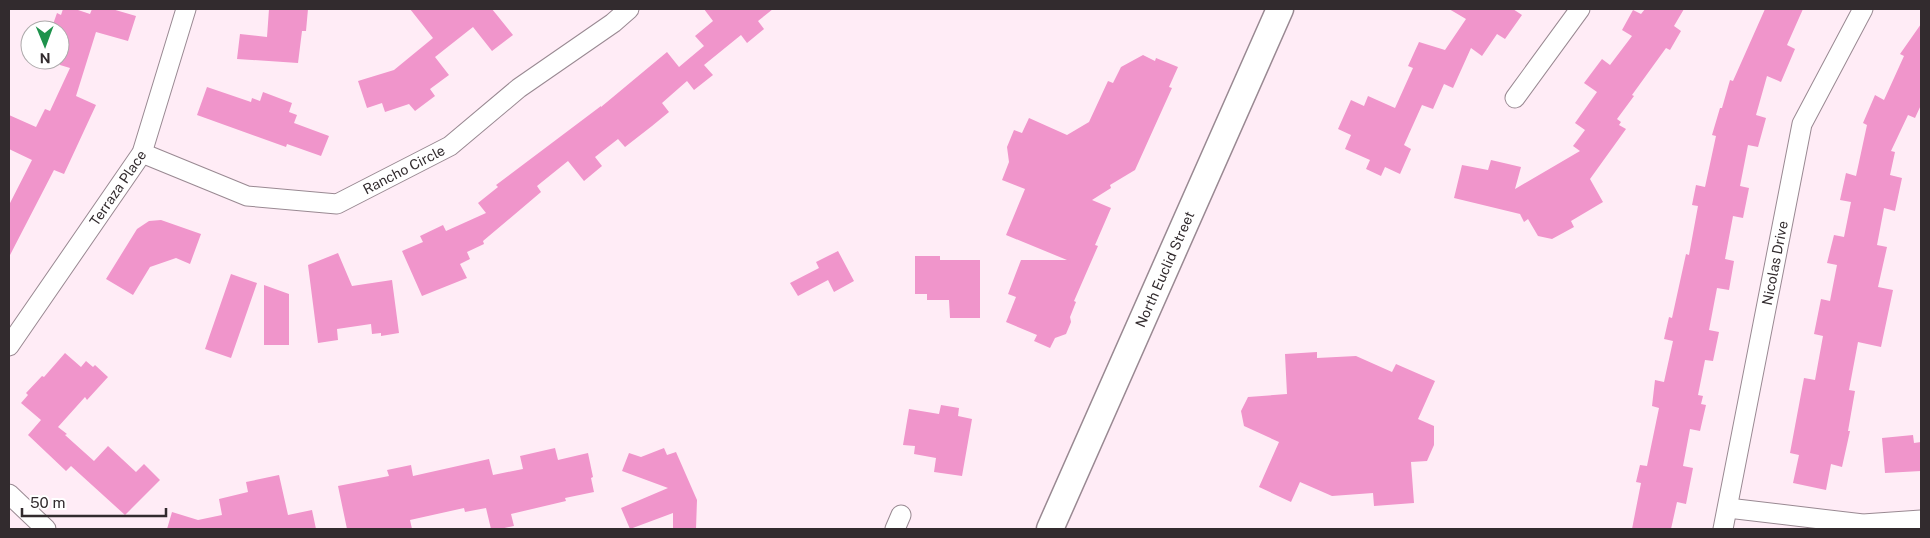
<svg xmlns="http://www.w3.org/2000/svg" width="1930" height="538" font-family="'Public Sans',sans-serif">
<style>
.building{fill:#f095cb}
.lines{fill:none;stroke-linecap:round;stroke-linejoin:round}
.street-casing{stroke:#998992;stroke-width:21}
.secondary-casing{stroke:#998992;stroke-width:29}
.street{stroke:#fff;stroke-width:19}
.secondary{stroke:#fff;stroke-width:26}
.labels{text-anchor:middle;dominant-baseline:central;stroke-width:4.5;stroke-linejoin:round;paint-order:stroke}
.street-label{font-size:14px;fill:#322b2e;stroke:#fff}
</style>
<rect width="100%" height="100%" fill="#ffecf6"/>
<!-- building -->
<path class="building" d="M63,9H75L90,14L92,9H112L136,16L128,41L96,32L76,96L96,105L64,174L54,170L9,257V205L32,160L9,149V115L36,127L45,109L50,111L70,68L60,65V30H51L57,13L61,15Z
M269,9H308L306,31H302L298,63L237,59L240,34L267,37Z
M410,9H492L513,35L492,51L473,27L435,57L449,75L430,89L435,96L415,111L409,104L385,112L382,103L367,108L358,81L394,70L433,38Z
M704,9H773L758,21L764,29L747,43L741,35L704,65L713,75L694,90L687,81L662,103L669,112L652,126L625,147L618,139L595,157L602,166L584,181L568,161L537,186L541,192L483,241L484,244L467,252L470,259L460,264L467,278L422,296L402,251L423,242L420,236L443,225L446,231L486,213L478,203L498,187L496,185L601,106V107L667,52L679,67L704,46L695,36L713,21Z
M1449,9H1513L1522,15L1505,39L1497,34L1482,56L1471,48L1453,88L1444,84L1433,109L1422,105L1404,145L1411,149L1400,174L1385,167L1381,176L1366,169L1370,160L1345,149L1351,135L1338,129L1351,100L1364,106L1368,96L1395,108L1413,68L1408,66L1419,42L1445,50L1466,19Z
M1645,9H1684L1674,26L1681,31L1670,50L1666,48L1632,95L1634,96L1617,119L1621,122L1619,125L1626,129L1590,179L1603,202L1571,221L1574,227L1552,239L1538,236L1528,219L1524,222L1520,214L1454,198L1462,165L1488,170L1491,160L1521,167L1515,189L1580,151L1573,146L1585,130L1575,123L1597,92L1584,83L1602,59L1610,65L1632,36L1622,30L1633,10L1641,14Z
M1765,9H1803L1787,45L1795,49L1781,82L1767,76L1756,115L1766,118L1758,147L1748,145L1740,186L1749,188L1743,218L1733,216L1725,259L1734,261L1729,290L1717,288L1709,330L1719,332L1713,361L1705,360L1698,395L1703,396L1701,404L1706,405L1700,431L1690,429L1683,466L1693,468L1686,504L1677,502L1671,529H1632L1641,483L1636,482L1640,465L1647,466L1659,408L1652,406L1655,380L1664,382L1673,341L1664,339L1669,317L1672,318L1686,254L1689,255L1698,206L1692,205L1696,185L1705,187L1716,136L1712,135L1720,108H1722L1730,80L1733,81Z
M1921,24V105L1915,118L1908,115L1891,151L1895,152L1890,175L1902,178L1895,211L1884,208L1877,245L1887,247L1878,287L1893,290L1881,347L1858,342L1849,390L1855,391L1848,431H1850L1842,467L1831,464L1826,490L1793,483L1799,455L1790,453L1804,378L1815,380L1823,336L1814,334L1821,299L1830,301L1837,265L1827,263L1834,235L1844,237L1851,202L1840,200L1846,173L1856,176L1867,125L1863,123L1875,95L1884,100L1904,56L1900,54Z
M1143,55L1155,61L1156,58L1178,67L1169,87L1172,88L1135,170L1110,185L1111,188L1092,200L1111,208L1095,245L1098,246L1074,301L1076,302L1070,317L1071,322L1066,334L1055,338L1050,348L1034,341L1037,335L1006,322L1016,297L1008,294L1021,260H1067L1006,235L1025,189L1002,180L1009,162L1007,147L1014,130L1022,133L1029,118L1067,135L1089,122L1108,81L1113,83L1121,67Z
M207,87L251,102L252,98L260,101L263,92L292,103L289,112L297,115L294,123L329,136L321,156L287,144L286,147L197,115Z
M161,220L201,234L190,264L176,258L150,267L133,295L106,279L137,229L149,221Z
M838,251L854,281L834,292L828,280L798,296L790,283L819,268L816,262Z
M338,253L352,286L392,280L399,333L381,336V333L372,334L371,324L337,329L338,340L318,343L308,265Z
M915,256H940V260H980V318H950L949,300H927V294H915Z
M231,274L257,283L231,358L205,349Z
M264,285L289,294V345H264Z
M1317,352V358L1356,356L1392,372L1396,364L1435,381L1418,419L1434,426V445L1427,461L1411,462L1414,503L1374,506L1373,493L1332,496L1300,482L1291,502L1259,487L1279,442L1244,426L1241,411L1248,397L1287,394L1285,354Z
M65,353L81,367L86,361L93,367L95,365L108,377L87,400L85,397L58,427L67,434L65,435L94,461L108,446L136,472L144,464L160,480L125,515L71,466L66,471L28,435L41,420L21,403L28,395L26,393L42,376L44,377Z
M941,405L959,408L958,416L972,419L962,476L934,472L936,458L914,454L915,446L903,445L909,409L939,414Z
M1913,435L1914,443L1921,442V471L1885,473L1882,438Z
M555,448L558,460L588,453L593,477L591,478L594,492L565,498L566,501L511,514L514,526L500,529H491L486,508L465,512L464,508L410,520L412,529H347L338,486L389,476L387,470L411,465L413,476L489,459L493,475L523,469L520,456Z
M664,448L667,455L676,452L697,500L696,529H673V513L630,529L621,508L668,488L622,471L629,453L641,457Z
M279,475L288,515L312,510L316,529H167L172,512L198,520L222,515L219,499L248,492L246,482Z"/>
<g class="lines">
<defs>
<g id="street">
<path d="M1515,98L1580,9"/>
<path id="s1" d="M142,153L247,196L337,204L450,146L519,88L613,23L629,9"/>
<path id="s2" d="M9,346L142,153L186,9"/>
<path d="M9,494L46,529"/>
<path d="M1728,508L1863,524L1921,520"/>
<path d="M895,529L901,515"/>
<path id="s3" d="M1723,529L1802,124L1863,9"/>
</g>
<g id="secondary">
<path id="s4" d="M1050,529L1280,9"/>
</g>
</defs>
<!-- street casing -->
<use href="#street" class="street-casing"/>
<!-- secondary casing -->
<use href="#secondary" class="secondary-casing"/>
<!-- street -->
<use href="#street" class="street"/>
<!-- secondary -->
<use href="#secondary" class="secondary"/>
</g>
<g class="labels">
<!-- street labels -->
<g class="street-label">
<text stroke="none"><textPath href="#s1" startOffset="279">Rancho Circle</textPath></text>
<text stroke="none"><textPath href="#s2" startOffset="192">Terraza Place</textPath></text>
<text stroke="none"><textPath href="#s3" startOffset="271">Nicolas Drive</textPath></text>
<text stroke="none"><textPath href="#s4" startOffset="284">North Euclid Street</textPath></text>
</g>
</g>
<!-- border -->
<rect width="1930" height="538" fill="none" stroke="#322b2e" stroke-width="20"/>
<!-- north arrow -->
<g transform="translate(45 45) rotate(179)"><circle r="24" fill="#ffffff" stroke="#adaaab"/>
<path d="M0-4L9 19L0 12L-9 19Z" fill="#1e924c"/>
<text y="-8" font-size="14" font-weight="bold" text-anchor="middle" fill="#322b2e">N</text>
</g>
<!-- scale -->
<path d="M22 508v8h144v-8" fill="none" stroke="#322b2e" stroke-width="2.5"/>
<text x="30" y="508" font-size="15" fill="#322b2e" stroke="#ffffff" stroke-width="4" paint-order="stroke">50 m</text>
</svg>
